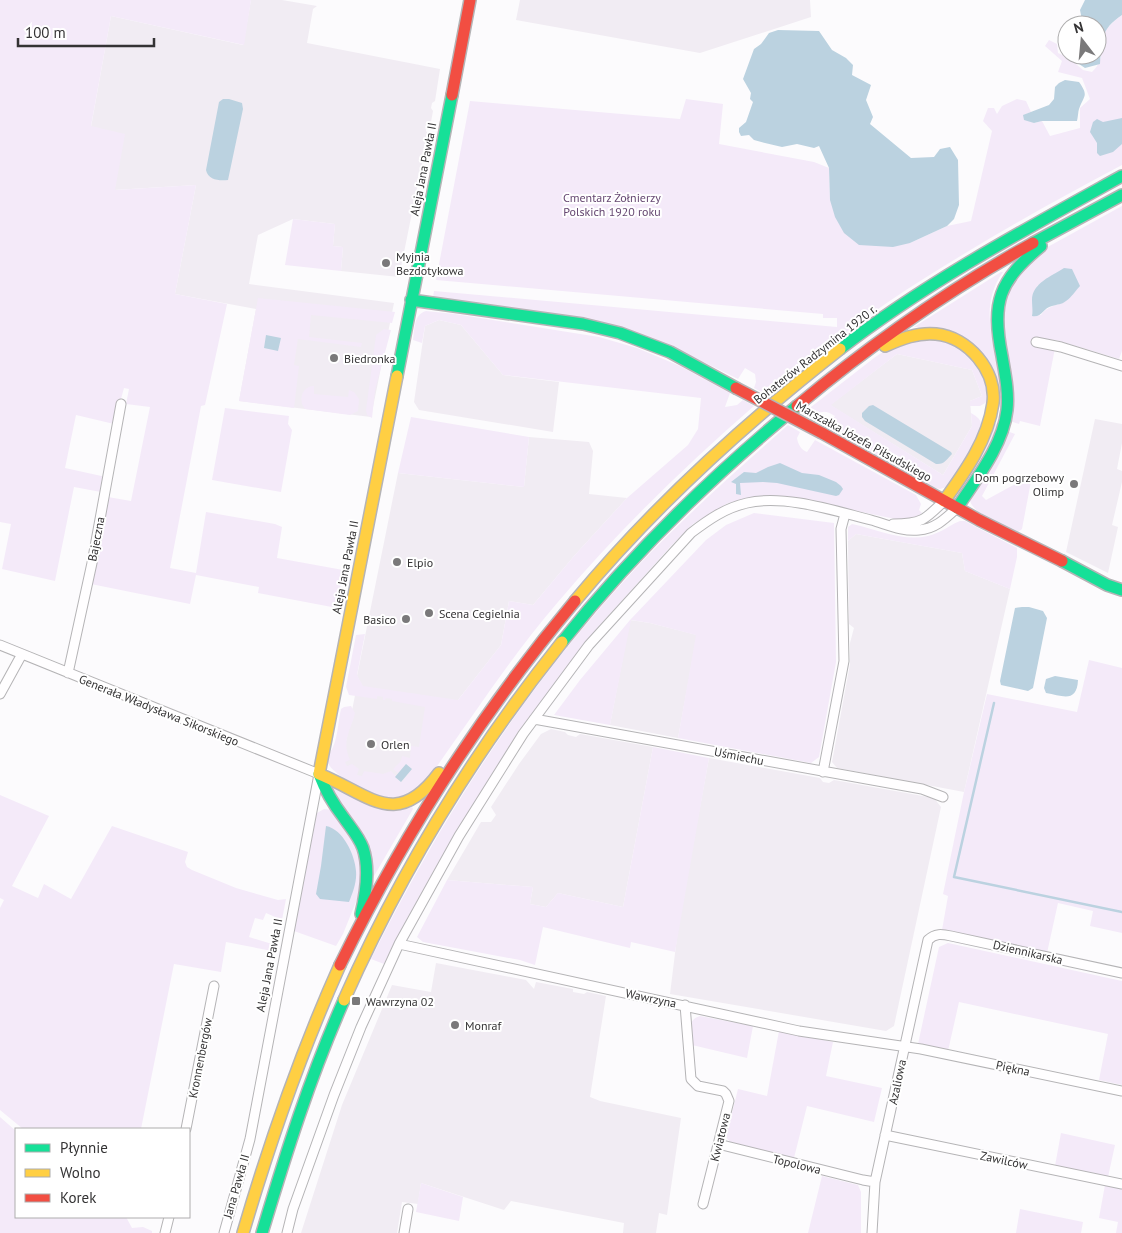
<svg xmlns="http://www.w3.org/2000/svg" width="1122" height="1233" font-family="'PT Sans',sans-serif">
	<rect width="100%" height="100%" fill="#fcfbfd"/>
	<path fill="#f1ecf3" d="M251 0H282L317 6 313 9 307 43 440 69 435 101 432 103 431 108 433 111 431 122 427 123 426 131 428 134 399 277 341 271 343 247 333 246 335 224 293 219 258 235 249 284 394 303 371 417 239 401 256 309 175 294 196 185 114 190 91 127 111 16 243 45Z
		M520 0H810L811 17 700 53 516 20Z
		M439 320 461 325 503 375 559 382 553 432 419 410 414 402 425 326Z
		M897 354 972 370 982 396 970 401 972 426 943 475 830 405Z
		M1095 419 1122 424V443L1117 469 1122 471V482L1112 525 1118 527 1108 573 1066 552Z
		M529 437 589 442 593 451 589 494 627 498 574 556 533 605 509 601 501 645 458 700 406 782 373 784 341 767 357 685H362L357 676 398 473 524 487Z
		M856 534 962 553 965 571 1010 589 964 792 837 768 832 762 850 664V643L854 628 849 624 848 541Z
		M630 620 650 623 697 635 678 738 610 725Z
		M551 729 565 732 568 735 576 737 580 734 653 747 623 907 558 893 546 907 530 904 533 887 447 880 481 822H491L496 815 491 807 519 764 541 734Z
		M709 758 820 778 823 782 829 783 834 780 934 798 941 807 894 1026 886 1031 670 994 679 921Z
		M436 963 526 980 534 989 536 982 573 989V992L584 994 587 992 606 996 590 1097 600 1101 681 1118 667 1215 659 1213 656 1233H623L624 1223 511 1201 504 1210 421 1183 418 1204 402 1202 397 1233H301L342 1105 392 985 431 992Z"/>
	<path fill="#f4eaf9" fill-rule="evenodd" d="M0 0H251L244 45 111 16 91 126 125 134 115 190 196 185 175 294 227 304 205 405 201 406 170 568 196 573 206 512 275 524 282 527 277 558 343 570 337 608 258 593 259 587 196 575 190 604 91 584 108 497 131 501 150 407 126 404 129 389 124 388 114 424 76 415 65 468 106 477 101 492 74 487 55 581 2 569 11 524 0 522Z
		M1122 15V165C1048 204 976 245 906 290 857 322 812 358 767 395L754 388 756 382 755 374 745 368 738 379 677 349 433 297 434 291 837 327V318H823V314L436 280 470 101 680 119 686 99 723 104 719 144 814 162 829 168 830 199 910 243 947 226 971 221 992 131 983 121 988 108H994L997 114 1002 106 1017 99 1026 101 1031 112 1024 115 1034 123 1042 121 1050 136 1080 128V108L1090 99 1082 78 1058 72 1062 61 1045 46 1049 40 1057 44 1058 53 1069 58 1083 70 1092 72C1108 56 1096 50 1103 35 1107 27 1115 20 1122 15Z
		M1122 206V351L1119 359 1056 340 1035 339 1055 348 1040 426 1020 421 1019 424 1010 421 999 339 1002 291 1044 249ZM1057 273 1073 292C1063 309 1051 301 1041 315L1032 316 1037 286Z
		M293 219 335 224 333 246 343 247 341 271 285 265Z
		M1001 272H1003C972 315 1005 361 1001 407L997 406 986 359 975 345 938 329 914 327Z
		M258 298 395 312 392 323 311 315 309 337 362 343 361 347 298 339 294 365 299 366 294 408 239 401Z
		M426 311 455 314 599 337 637 348 680 366 730 393 725 407 737 405 743 400 754 406C684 467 618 531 558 602 509 659 469 722 425 783 412 794 406 799 388 801 378 801 328 772 328 762 327 757 331 751 333 747 338 735 338 722 341 709L344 707 351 706 355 713C351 731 341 740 350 760L345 762 347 766 352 764 359 769 357 775 362 776 364 771 383 774 391 771 402 782 412 769 406 764 398 773 393 769 401 761 402 756 410 758 411 746 419 747 425 707 392 701V699L386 698 385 700H383V697L377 696V699L349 695 346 687 356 635 365 634 357 675 363 686 458 700 501 645 509 601 533 605 574 556 627 498 688 445 698 429 701 398 503 375 461 325 439 320 425 326 422 343 413 340C415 329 413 315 426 311Z
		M384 329 391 330 375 390 372 418 367 415 366 410 376 335Z
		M913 339H941L966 351 982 371 987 389V402L980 406H970V401L982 396 972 370 897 354 831 405 943 475 972 426 971 413C980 418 983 422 980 432L950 486 940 489 928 486 827 430 835 416C825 409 819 411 810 418L802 414 874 358 884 351Z
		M312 386H314V394L348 397 349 390 354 392 359 399 358 411 350 415 305 409 302 404C300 396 303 388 312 386Z
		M225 408 289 416 288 424 292 430 281 492 212 480Z
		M411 417 529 437 524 487 398 473Z
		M993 423 998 424C990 443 973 481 959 494L958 492Z
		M788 425 800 432 797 438C798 444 801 450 807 452L815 440 916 495 921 504 919 510 922 513 914 519 900 520 804 500 758 497 728 503 693 524 671 546 601 624 545 696 452 839 384 964 371 959C441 818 528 683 636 568 684 517 736 471 788 425Z
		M1007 431 1015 434 982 496 986 500 1028 477 1032 476 1022 529 1018 532C1002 525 973 516 969 498Z
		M754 513 834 523 836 662 819 757 811 763 678 738 696 635 650 623 631 620 610 725 554 715 580 680 630 620 706 540 726 525Z
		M960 521H965L976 527 1017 548V557L1010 589 965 571 962 553 856 534 848 541V527L852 524C881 530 911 546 939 532 946 529 952 524 960 521Z
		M1089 660 1122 668V933L1090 926 1093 911 1058 903 1047 953 942 930 948 896 943 894 964 792 987 694 1077 712Z
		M653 747 709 758 675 952 631 942 630 948 543 927 535 965 520 960 423 942 417 937 447 880 533 887 530 904 546 907 558 893 623 907Z
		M332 785 405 809 412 807 413 809 374 876H373L372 857 369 848 330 787Z
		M0 795 49 816 12 886 38 898 44 884 71 899 112 826 188 852 185 862 187 867 192 870 236 888 278 900 286 899 282 920 266 913 263 920 255 918 249 937 272 944V951L226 942 221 972 174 964 141 1129H23L0 1110V908L4 900 0 898Z
		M324 809 333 810 357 847 360 857V892L343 934 336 946 294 931 314 817 317 813Z
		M948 943 1122 981V1085L1099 1080 1108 1034 959 1002 948 1051 918 1044 939 947Z
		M700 1016 753 1026 747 1058 692 1045C690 1034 686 1020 700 1016Z
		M779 1031 833 1042 826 1076 882 1088 874 1122 807 1106 794 1158 730 1142 726 1137 738 1089 767 1096Z
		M0 1117 16 1131V1217H126L132 1228 143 1227 152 1231V1233H0Z
		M1061 1133 1115 1145 1108 1177 1055 1166Z
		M822 1176 858 1185 861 1192V1233H808Z
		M421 1183 463 1197 459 1221 416 1212Z
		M1105 1185 1122 1189V1233H1116L1118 1222 1099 1218Z
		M1020 1209 1083 1222 1081 1233H1016Z"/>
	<path fill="#bbd2e0" d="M1085 0H1122V15C1100 30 1102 40 1100 64L1085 68 1076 62 1073 55H1097V25H1083L1080 10Z
		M778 30 819 31 832 50 846 58 853 65 852 75 871 85 866 100 873 117 870 124 911 158 934 157 940 149 950 147 958 160 959 205 954 219 947 226 910 243 893 247 859 245 844 233 835 217 830 200 829 168 819 146 814 148 797 144 782 147 765 143 754 140 749 135 741 136 739 132V128L746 122 753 102 750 99 751 93 743 79 754 49 761 44 769 33Z
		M1065 80 1079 82C1089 96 1084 95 1079 109 1078 112 1078 117 1077 121H1042L1034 123 1024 120 1023 115 1049 105 1054 99 1055 87 1059 83Z
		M223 99H229L242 103 243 109 228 180C219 181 208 180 206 170L219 102Z
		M1122 118V144L1113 152 1100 156 1097 153V143L1090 132 1093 122 1097 119 1103 122Z
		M1064 268 1072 269 1080 286C1075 291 1072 297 1066 301 1061 305 1058 304 1052 306 1043 308 1042 318 1032 316 1033 310 1032 306 1032 300 1032 283 1052 276 1064 268Z
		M266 335 281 338 278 351 264 348Z
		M873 405 951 452 952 454C947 459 944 465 936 464L865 421 862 417V413L869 406Z
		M780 463 802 473 819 475 836 482 841 486 843 489 839 495 836 496 777 483 763 482 740 483 741 495 736 494V484L731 482 744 472 756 473 768 467Z
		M1022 607H1029L1043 611 1047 618 1033 688 1028 691 1001 685 1000 681 1015 608Z
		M1055 676 1078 680C1077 703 1063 696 1046 693L1044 688 1046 679Z
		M406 764 412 769 401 782 395 777Z
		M326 826C343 829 355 855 356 871 357 882 353 892 349 902L320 899 316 894 321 866Z"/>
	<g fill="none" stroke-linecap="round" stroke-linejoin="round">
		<path stroke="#bbd2e0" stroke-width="2.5" d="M994 703 954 877 1122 912"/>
		<g stroke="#b5b4b6" stroke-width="11">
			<path id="street" d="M1036 342 1061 347 1122 366
				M893 524C921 524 925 520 944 501
				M0 645 319 774 250 1139 224 1233
				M68 673 92 563 121 404
				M0 694 22 654
				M534 719 922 789 943 797
				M823 772 844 661 841 529 845 514
				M399 944 799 1031 921 1049 1122 1091
				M685 1005 691 1079 698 1086 723 1091 726 1094 729 1101 703 1204
				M186 1129 214 986
				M885 1135 1122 1184
				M718 1144 863 1180 875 1182
				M165 1233 169 1217
				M287 1233 293 1209 334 1095 361 1027 399 944 459 836 523 734 589 645 691 533C708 520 725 508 747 503 784 494 835 511 871 520 886 524 902 532 919 530 935 529 945 519 957 508
				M404 1233 408 1209
				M872 1233 875 1182 928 940C935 933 942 934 951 936L1122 973"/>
		</g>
		<g stroke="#b5b4b6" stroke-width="14">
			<path id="fast" d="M1033 243 1122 195
				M411 300 583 324 620 333 670 352 736 388
				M840 349C927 282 1026 229 1122 176
				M397 376 452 95
				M957 508C976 479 1003 446 1007 410 1009 392 1005 374 1002 356 991 302 999 281 1041 246
				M1062 561 1107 585 1122 590
				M562 642C631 555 711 477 797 406
				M319 774C325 790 334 805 344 818 351 828 359 837 363 848 370 869 366 893 361 914
				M262 1233C286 1153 310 1077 344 1000"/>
		</g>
		<g stroke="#b5b4b6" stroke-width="14">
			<path id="slow" d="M885 346C901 339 918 332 936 334 968 337 997 371 993 403 988 440 965 472 944 501
				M575 601C653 507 744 424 840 349
				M319 774 397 376
				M319 774C369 794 396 831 439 773
				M344 1000C401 871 474 752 562 642
				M243 1233C270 1141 301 1052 340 965"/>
		</g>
		<g stroke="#b5b4b6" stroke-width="14">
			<path id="jam" d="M452 95 470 0
				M797 406C870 345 950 289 1033 243
				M822 433 979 520 1062 561
				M340 965C404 834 482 712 575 601"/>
		</g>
		<use href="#street" stroke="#fffeff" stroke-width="9"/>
		<use href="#fast" stroke="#16e098" stroke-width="11"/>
		<use href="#slow" stroke="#ffcf43" stroke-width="11"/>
		<use href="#jam" stroke="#f24e42" stroke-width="11"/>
		<g stroke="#b5b4b6" stroke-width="14" stroke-linecap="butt">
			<path id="jam-bridge" d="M736 388 822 433"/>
		</g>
		<use href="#jam-bridge" stroke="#f24e42" stroke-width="11"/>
	</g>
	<g fill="#7a797a" stroke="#fff" stroke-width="2">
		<circle cx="386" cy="263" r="5"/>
		<circle cx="334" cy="358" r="5"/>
		<circle cx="1074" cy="484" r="5"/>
		<circle cx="397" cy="562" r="5"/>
		<circle cx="429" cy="613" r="5"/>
		<circle cx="406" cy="619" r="5"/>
		<circle cx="371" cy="744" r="5"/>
		<rect x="351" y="996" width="10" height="10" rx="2.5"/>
		<circle cx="455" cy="1025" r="5"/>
	</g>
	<g text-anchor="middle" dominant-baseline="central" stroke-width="4" stroke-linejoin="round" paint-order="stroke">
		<g font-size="12" fill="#343334" stroke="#fff">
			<text transform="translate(423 169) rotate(-79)">Aleja Jana Pawła II</text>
			<text transform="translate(815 354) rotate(-38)">Bohaterów Radzymina 1920 r.</text>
			<text transform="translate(864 441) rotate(29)">Marszałka Józefa Piłsudskiego</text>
			<text transform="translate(96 539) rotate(-79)">Bajeczna</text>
			<text transform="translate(345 567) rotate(-79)">Aleja Jana Pawła II</text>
			<text transform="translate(159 710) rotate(22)">Generała Władysława Sikorskiego</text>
			<text transform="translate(739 756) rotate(11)">Uśmiechu</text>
			<text transform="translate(1028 952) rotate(13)">Dziennikarska</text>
			<text transform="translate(269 965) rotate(-79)">Aleja Jana Pawła II</text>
			<text transform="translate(651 998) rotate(12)">Wawrzyna</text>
			<text transform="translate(200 1058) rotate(-79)">Kronnenbergów</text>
			<text transform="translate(1013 1068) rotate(12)">Piękna</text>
			<text transform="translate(897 1082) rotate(-78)">Azaliowa</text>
			<text transform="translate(720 1137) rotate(-76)">Kwiatowa</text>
			<text transform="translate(1004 1160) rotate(12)">Zawilców</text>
			<text transform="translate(797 1164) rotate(14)">Topolowa</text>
			<text transform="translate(236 1186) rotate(-74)">Jana Pawła II</text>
		</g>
		<g font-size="12" fill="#654771" stroke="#fff">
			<text x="612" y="197">Cmentarz Żołnierzy<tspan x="612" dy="14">Polskich 1920 roku</tspan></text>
		</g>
		<g font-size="12" fill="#343334" stroke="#fff" text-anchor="start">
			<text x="396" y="256">Myjnia<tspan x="396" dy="14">Bezdotykowa</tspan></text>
			<text x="344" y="358">Biedronka</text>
			<text x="1064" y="477" text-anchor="end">Dom pogrzebowy<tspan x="1064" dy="14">Olimp</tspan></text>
			<text x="407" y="562">Elpio</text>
			<text x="439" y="613">Scena Cegielnia</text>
			<text x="396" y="619" text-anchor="end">Basico</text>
			<text x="381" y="744">Orlen</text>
			<text x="366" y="1001">Wawrzyna 02</text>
			<text x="465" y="1025">Monraf</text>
		</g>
	</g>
	<rect x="15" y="1128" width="175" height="90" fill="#ffffff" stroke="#aeadae"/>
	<rect x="25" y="1144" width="25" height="8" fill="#16e098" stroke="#aeadae"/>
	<text x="60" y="1153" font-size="15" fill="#343334">Płynnie</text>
	<rect x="25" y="1169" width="25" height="8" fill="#ffcf43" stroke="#aeadae"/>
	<text x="60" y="1178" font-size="15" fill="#343334">Wolno</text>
	<rect x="25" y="1194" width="25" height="8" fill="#f24e42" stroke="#aeadae"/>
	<text x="60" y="1203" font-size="15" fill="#343334">Korek</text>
	<g transform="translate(1082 40) rotate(344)"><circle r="24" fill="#ffffff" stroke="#aeadae"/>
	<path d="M0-4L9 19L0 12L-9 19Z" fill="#7a797a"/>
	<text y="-8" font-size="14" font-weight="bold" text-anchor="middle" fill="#343334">N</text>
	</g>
	<path d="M18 38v8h136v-8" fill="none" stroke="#343334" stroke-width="2.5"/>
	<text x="25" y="38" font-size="15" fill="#343334" stroke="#ffffff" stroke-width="4" paint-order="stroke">100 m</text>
</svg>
